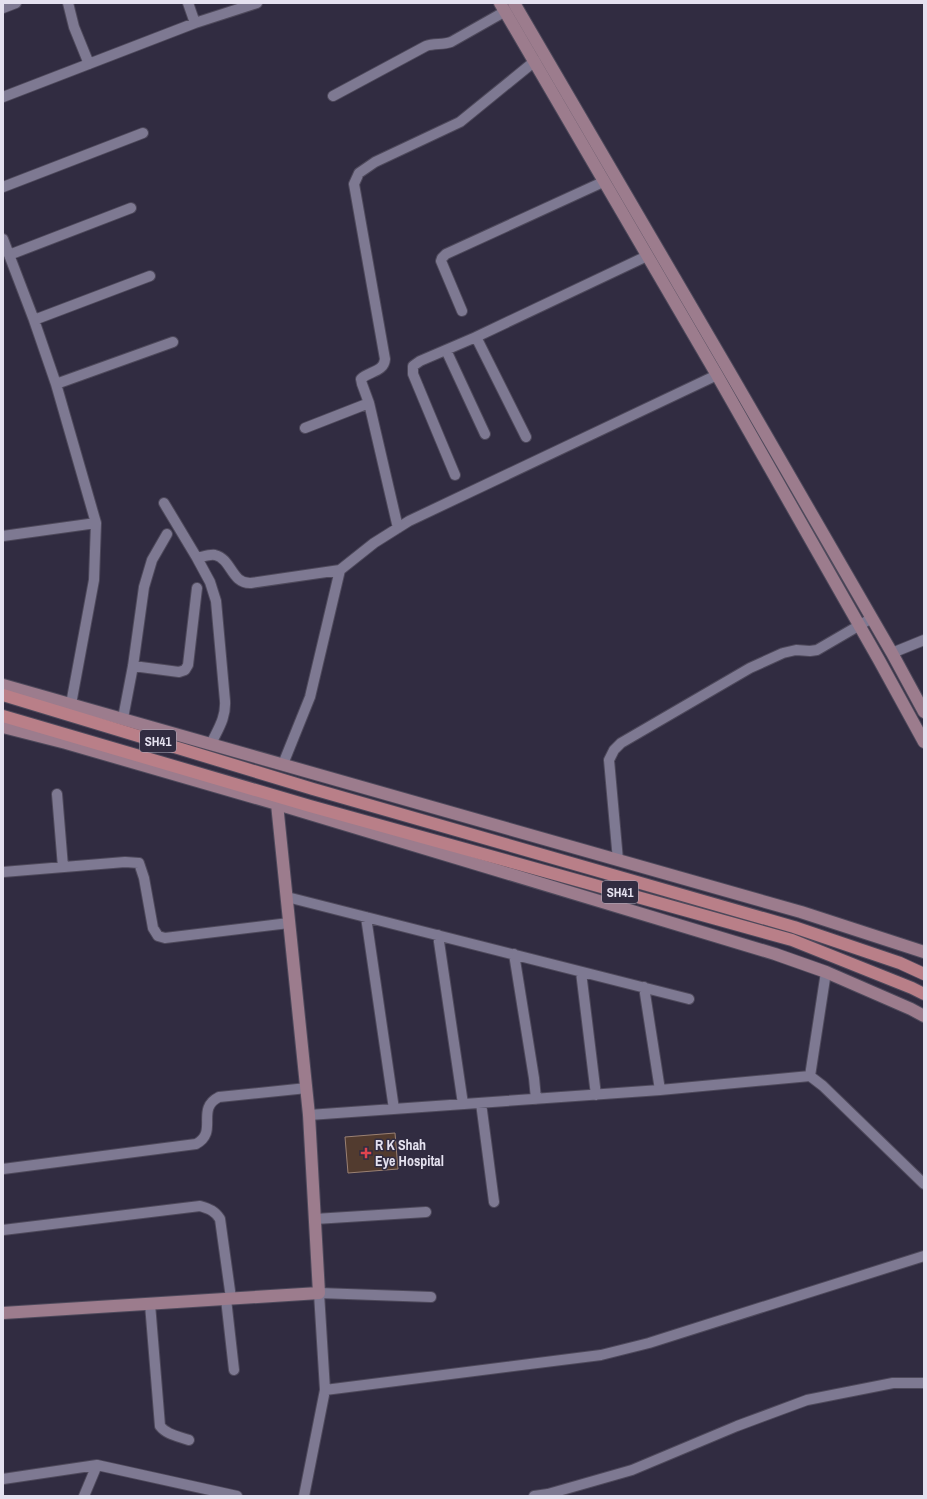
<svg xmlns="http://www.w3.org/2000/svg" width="927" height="1499" font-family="'Archivo Narrow',sans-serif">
	<rect width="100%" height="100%" fill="#312c41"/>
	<path fill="#523b2f" stroke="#9b8173" d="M395 1133 398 1169 348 1173 345 1137Z"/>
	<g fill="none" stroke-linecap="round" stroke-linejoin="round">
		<g stroke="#4e495b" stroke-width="12">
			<path id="street" d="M68 3 74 27 89 64
				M188 3 195 23
				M3 8 16 3
				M333 96 426 46C434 43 443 45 451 42L504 12
				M3 97 195 23 257 3
				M3 187 143 133
				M3 239 34 320 56 384 96 523 94 580 71 704
				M9 255 131 208
				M462 311 441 261 442 258 446 254 603 182
				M34 320 150 276
				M476 337 526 437
				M446 350 485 434
				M56 384 173 342
				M369 403 398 528
				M305 428 369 403 362 384 361 379C369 371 384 372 385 359L354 184 359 173 375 162 460 122 535 61
				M455 475 413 374V366L420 361 476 337 647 256
				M164 503 197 558C202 557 210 554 215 555 232 559 231 584 251 583L340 570
				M3 536 96 523
				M197 558 210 582 216 601 225 701C226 718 218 729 211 744
				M892 653 924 640
				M133 666 179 672 185 670 188 665 197 588
				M123 718 133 666 144 587 152 560 167 534
				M283 764 310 697 340 570 374 543 409 521 717 375
				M57 794 63 867
				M618 860 609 760 614 750 621 743 750 668 783 653 796 650 810 651 817 650 872 618
				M3 872 125 862 139 863 144 878 153 928 158 936 165 938 289 923
				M287 897 689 999
				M366 917 394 1109
				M438 935 463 1104
				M514 954 534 1078 536 1099
				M581 972 596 1095
				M644 987 660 1090
				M810 1076 826 972
				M481 1103 494 1202
				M309 1115 660 1090 810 1076 823 1086 924 1184
				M3 1169 196 1144C219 1132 195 1109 219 1097L307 1088
				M315 1219 426 1212
				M3 1230 200 1206C210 1209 215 1211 220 1219L231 1298
				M226 1299 234 1370
				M150 1304 160 1426C167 1435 178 1436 189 1440
				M325 1390 601 1355 649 1343 924 1256
				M3 1479 97 1465
				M84 1496 97 1465 237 1496
				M304 1496 325 1390 319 1293 431 1297
				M534 1496 548 1494 632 1470 737 1426 807 1400 893 1383H924"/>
		</g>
		<g stroke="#4e495b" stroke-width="14">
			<path id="secondary" d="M500 3 717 375 879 660 924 742
				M514 3 729 371 892 653 924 712
				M3 685 801 912 924 952
				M3 727 66 743 277 804 775 954 826 972 911 1009 924 1016
				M3 1313 319 1293 309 1115 277 804"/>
		</g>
		<g stroke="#4e495b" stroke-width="14">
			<path id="primary" d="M3 695 313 789 794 927 900 963 924 974
				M3 716 310 806 792 940 912 988 924 994"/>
		</g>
		<use href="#street" stroke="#7e7992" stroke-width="10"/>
		<use href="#secondary" stroke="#9c7c8d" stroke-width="12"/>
		<use href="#primary" stroke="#b97f88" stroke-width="12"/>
	</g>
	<path fill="#e0444e" stroke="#312c41" stroke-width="1.5" d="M364 1147h4v4h4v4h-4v4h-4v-4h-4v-4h4z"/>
	<g text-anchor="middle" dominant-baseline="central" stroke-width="3" stroke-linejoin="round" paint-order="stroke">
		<g fill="#312c41" stroke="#aeabbb" stroke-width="1">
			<rect x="140" y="730" width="36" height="22" rx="3"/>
			<rect x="602" y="881" width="36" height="22" rx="3"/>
		</g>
		<g font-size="13" font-weight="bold" fill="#e4e1ef">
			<text x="158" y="741">SH41</text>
			<text x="620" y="892">SH41</text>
		</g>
		<g font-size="14" font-weight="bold" fill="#e4e1ef" stroke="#312c41" text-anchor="start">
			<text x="375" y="1145">R K Shah<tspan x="375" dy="16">Eye Hospital</tspan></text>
		</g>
	</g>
	<rect width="927" height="1499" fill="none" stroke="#e4e1ef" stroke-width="8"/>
</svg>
